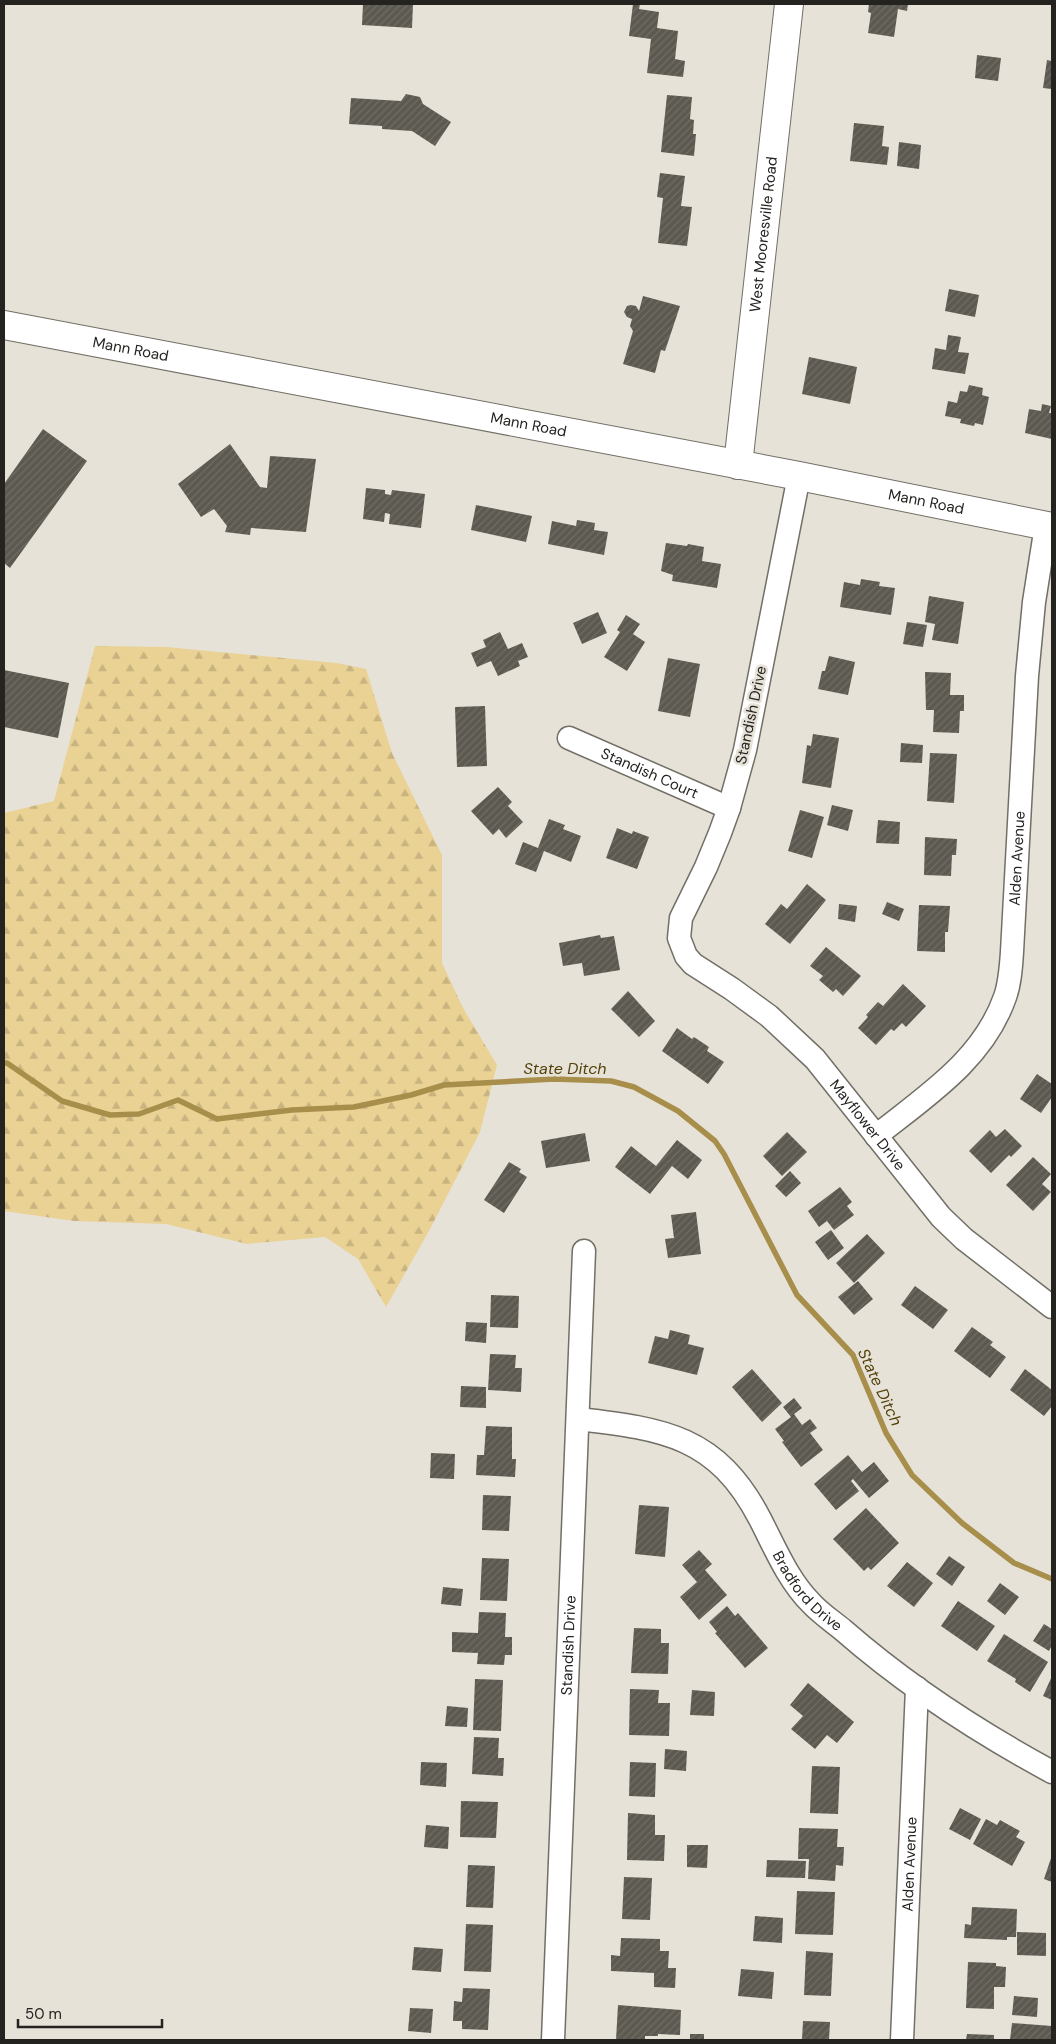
<svg xmlns="http://www.w3.org/2000/svg" width="1056" height="2044" font-family="'DM Sans',sans-serif">
	<defs>
		<pattern id="forest-firs" width="22" height="20" patternUnits="userSpaceOnUse" patternTransform="scale(1.25)"><rect width="22" height="20" fill="#ead295"/><path d="M5 1l3.5 6h-7zM16 11l3.5 6h-7z" fill="#c9b480"/></pattern>
		<pattern id="building-hatch" width="6" height="6" patternUnits="userSpaceOnUse" patternTransform="scale(1.25)"><rect width="6" height="6" fill="#5c5950"/><path d="M-1 1l2-2M0 6l6-6M5 7l2-2" fill="none" stroke="#706d66"/></pattern>
	</defs>
	<rect width="100%" height="100%" fill="#e6e2d8"/>
	<path fill="url(#forest-firs)" d="M95 646 166 647 337 663 366 669 392 753 442 855V963L463 1008 497 1065 480 1132 430 1229 386 1307 358 1259 325 1237 247 1244 166 1224 74 1221 4 1211V813L54 801Z"/>
	<g fill="none" stroke-linecap="round" stroke-linejoin="round">
		<path stroke="#a88e4b" stroke-width="5.5" d="M4 1063H7L62 1101 110 1115 139 1114 178 1100 217 1119 292 1110 354 1107 411 1095 444 1085 554 1079 611 1081 634 1087 678 1111 715 1141 724 1154 797 1295 853 1355 886 1433 912 1475 962 1523 1014 1563 1052 1579"/>
	</g>
	<path fill="url(#building-hatch)" d="M363 4H413L412 28 362 25Z
		M633 4H640L639 9 659 12 657 28 678 31 675 59 685 61 683 77 647 73 651 39 629 36Z
		M869 4H908L907 11 898 9 894 37 868 33 871 13 868 12Z
		M977 55 1001 58 998 81 975 78Z
		M1047 60 1052 61V89L1043 88Z
		M406 94 420 97 423 104 451 122 435 146 412 131 382 129V126L349 124 351 98 401 101Z
		M667 95 692 97 690 119 694 120 693 134H696L694 156 661 152Z
		M854 123 884 126 882 146 889 147 887 165 850 161Z
		M899 142 921 145 919 169 897 166Z
		M660 173 685 176 681 206 692 207 687 246 658 243 663 198 657 197Z
		M949 289 979 295 975 317 945 311Z
		M643 296 680 306 665 351 661 350 655 373 623 364 633 331 630 326 632 319 627 317 624 312 627 306 631 305 636 306 639 311Z
		M948 335 961 337 958 352 969 353 965 374 932 369 935 348 946 350Z
		M809 357 857 367 850 404 802 394Z
		M969 385 983 388 982 395 989 397 983 425 975 423 974 426 960 423 961 419 945 416 948 401 957 403 960 391 967 392Z
		M1042 404 1051 406 1049 413H1052V439L1025 433 1029 409 1041 411Z
		M43 429 87 461 10 568 4 563V484Z
		M230 444 260 487 267 488 270 456 316 459 306 532 251 528 250 535 225 532 227 526 214 509 201 517 178 484Z
		M366 488 385 490V494L391 495 392 490 425 494 421 528 389 524 390 514 385 513 384 522 363 519Z
		M476 505 532 516 526 542 471 530Z
		M577 520 595 523 594 530 608 532 604 555 548 544 552 521 576 526Z
		M666 543 687 546 688 544 704 547 702 561 721 564 717 588 672 581 673 575 661 571Z
		M861 579 880 582 879 586 895 588 891 615 840 607 844 582 860 585Z
		M929 596 964 602 958 644 932 640 935 624 925 622Z
		M598 612 607 633 582 644 573 623Z
		M626 615 640 624 633 634 645 642 627 671 604 657 620 632 617 630Z
		M907 622 927 625 923 647 903 644Z
		M500 632 508 649 522 643 528 657 518 661 520 666 498 676 491 661 477 667 471 653 486 647 483 640Z
		M829 656 855 662 848 695 818 689 822 671H825Z
		M668 658 700 664 690 717 658 711Z
		M4 670 69 683 58 738 4 727Z
		M925 672 951 673 950 695H964V711H960L959 733 933 732 934 710H926Z
		M485 706 487 766 457 767 455 707Z
		M813 734 839 738 831 788 802 783 807 745 811 746Z
		M901 743 923 745 922 763 900 762Z
		M930 753 957 754 954 803 927 801Z
		M498 787 512 802 508 806 523 822 506 838 499 829 493 835 471 811Z
		M832 805 853 810 848 831 827 825Z
		M800 810 824 817 812 858 788 851Z
		M549 819 565 825 563 829 581 836 571 862 544 851 536 872 515 864 523 842 538 848Z
		M878 820 900 822 899 844 876 843Z
		M617 828 632 834 633 831 649 837 637 869 606 858Z
		M925 837 957 839 956 855H952L951 876 924 875Z
		M807 884 826 900 790 944 765 924 781 904 787 909Z
		M887 902 904 909 899 921 882 914Z
		M839 904 857 906 855 922 838 919Z
		M919 905 950 906 948 932H945V952L917 951Z
		M600 935 601 938 614 936 620 970 584 976 582 963 563 966 559 943Z
		M826 947 861 976 843 996 836 989 833 992 819 980 823 976 810 966Z
		M903 984 926 1006 906 1027 902 1023 894 1031 891 1029 876 1045 858 1028 868 1017 866 1015 878 1002 883 1006Z
		M628 991 655 1021 639 1037 611 1009Z
		M677 1028 692 1039 694 1037 709 1047 707 1051 724 1062 708 1084 662 1051Z
		M1037 1074 1052 1084V1097L1041 1113 1020 1099Z
		M1005 1129 1022 1146 1011 1157 1009 1155 991 1173 969 1151 990 1130 996 1137Z
		M787 1132 807 1152 782 1176 763 1156Z
		M585 1133 590 1161 546 1168 541 1141Z
		M677 1140 702 1160 688 1179 672 1166 650 1194 615 1167 631 1146 656 1166Z
		M1033 1157 1051 1174 1042 1184 1051 1192 1033 1211 1006 1185Z
		M509 1162 521 1169 519 1172 527 1177 504 1213 484 1200Z
		M790 1171 801 1183 786 1197 775 1186Z
		M840 1187 852 1202 847 1206 854 1215 834 1230 827 1221 819 1227 808 1211Z
		M696 1212 701 1254 668 1258 665 1239 674 1238 671 1215Z
		M831 1230 844 1248 828 1260 815 1242Z
		M867 1234 885 1253 854 1283 836 1263Z
		M858 1281 873 1299 854 1315 838 1297Z
		M915 1286 948 1310 933 1329 901 1305Z
		M491 1295 519 1296 518 1328 490 1327Z
		M466 1322 487 1323 486 1343 465 1341Z
		M972 1327 993 1342 990 1345 1006 1357 990 1378 954 1351Z
		M670 1330 690 1335 688 1344 704 1348 697 1375 648 1363 655 1336 668 1339Z
		M490 1354 516 1355 515 1368H522L521 1392 488 1390Z
		M752 1369 782 1403 762 1422 732 1387Z
		M1025 1369 1052 1390V1406L1044 1416 1010 1390Z
		M461 1386 486 1387V1408L460 1407Z
		M794 1398 802 1408 794 1414 802 1425 810 1419 817 1428 810 1433 823 1450 801 1467 782 1442 784 1441 775 1429 791 1417 783 1407Z
		M486 1426 512 1427V1459H516L515 1477 476 1475 477 1455H484Z
		M431 1453 455 1454 454 1479 430 1478Z
		M848 1455 862 1472 874 1462 889 1481 869 1498 853 1479 851 1481 859 1491 836 1510 814 1484Z
		M483 1495 511 1496 509 1531 482 1530Z
		M639 1505 669 1507 665 1557 635 1554Z
		M866 1508 899 1543 871 1570 868 1567 864 1571 833 1539Z
		M699 1550 712 1564 705 1570 727 1595 699 1620 680 1597 697 1582 682 1565Z
		M949 1556 965 1567 952 1586 936 1574Z
		M482 1558 509 1559 507 1601 480 1600Z
		M907 1562 933 1583 914 1607 887 1586Z
		M1000 1583 1019 1597 1005 1615 987 1601Z
		M443 1587 463 1589 461 1606 441 1604Z
		M958 1601 995 1626 977 1651 941 1626Z
		M727 1606 735 1616 738 1613 768 1648 745 1668 715 1633 717 1632 709 1622Z
		M479 1612 506 1613 505 1637H512V1655H505L504 1665 477 1664 478 1653 452 1652V1632L478 1633Z
		M1044 1624 1052 1629V1645L1049 1651 1033 1641Z
		M634 1628 661 1629V1643H669L668 1674 631 1673Z
		M1004 1634 1048 1662 1030 1692 1015 1682 1016 1679 987 1661Z
		M1052 1676V1700L1043 1696Z
		M475 1679 503 1680 501 1731 473 1730Z
		M808 1683 854 1722 837 1743 827 1735 815 1749 791 1729 803 1716 790 1705Z
		M630 1689 659 1690 658 1703H670L669 1736 629 1735Z
		M692 1690 715 1692 714 1716 690 1715Z
		M447 1706 468 1708 467 1727 445 1726Z
		M474 1737 499 1738 498 1758H504L503 1776 472 1774Z
		M665 1749 687 1751 686 1771 664 1769Z
		M421 1762 447 1763 446 1787 420 1785Z
		M630 1762 656 1763 655 1797 629 1796Z
		M812 1766 840 1767 838 1814 810 1813Z
		M461 1801 498 1802 496 1838 460 1837Z
		M960 1808 981 1819 970 1840 949 1829Z
		M628 1813 655 1815V1835H665L664 1861 627 1860Z
		M986 1819 997 1825 1000 1820 1020 1831 1016 1837 1025 1842 1012 1866 973 1844Z
		M426 1825 449 1827 448 1849 424 1847Z
		M799 1828 838 1829 837 1847H844L843 1866 836 1865 835 1881 808 1879 809 1859H798Z
		M687 1845H708L707 1868 687 1867Z
		M1052 1855V1882L1044 1879Z
		M767 1860 806 1861 805 1878 766 1877Z
		M468 1865 495 1866 493 1908 466 1907Z
		M624 1877 652 1878 650 1920 622 1919Z
		M797 1891 835 1892 833 1935 795 1934Z
		M972 1907 1017 1909 1016 1937H1007V1940L964 1938 965 1924 971 1925Z
		M755 1916 783 1918 782 1943 753 1941Z
		M466 1924 493 1925 491 1972 464 1971Z
		M1017 1932 1046 1933V1956L1017 1955Z
		M621 1938 660 1939V1951H669L668 1968H676L675 1988 654 1987V1973L611 1971V1955L620 1956Z
		M414 1947 443 1949 441 1972 412 1970Z
		M806 1951 833 1953 831 1996 804 1995Z
		M968 1962 996 1963V1966L1006 1967 1005 1987H994V2009L966 2008Z
		M741 1969 774 1972 772 1999 738 1996Z
		M463 1988 490 1989 488 2030 462 2029V2021H453L454 2001 462 2002Z
		M1014 1996 1038 1998 1037 2017 1012 2015Z
		M618 2005 681 2010 680 2035 658 2034V2036H645V2040H616Z
		M410 2008 433 2009 431 2033 408 2031Z
		M803 2021 830 2022 829 2040H802Z
		M1012 2023 1052 2026V2040H1010Z
		M690 2034H704V2040H690Z
		M967 2034 994 2035V2040H966Z"/>
	<g fill="none" stroke-linecap="round" stroke-linejoin="round">
		<g stroke="#726f66" stroke-width="25">
			<g id="minor">
				<path id="s1" d="M799 476 745 750 729 808 720 833 706 867 681 918 679 938 686 956 693 964 732 989 769 1016 815 1059 941 1217 964 1239 1052 1307"/>
				<path id="s2" d="M569 738 729 808"/>
				<path id="s3" d="M876 1136C926 1096 983 1060 1005 997 1010 983 1011 967 1012 952L1027 676 1034 602 1046 526"/>
				<path id="s4" d="M579 1419C664 1429 717 1436 760 1519 775 1548 788 1580 811 1603 820 1613 832 1621 843 1630 906 1685 978 1732 1052 1772"/>
				<path id="s5" d="M553 2040 584 1251"/>
				<path id="s6" d="M902 2040 917 1688"/>
			</g>
		</g>
		<g stroke="#726f66" stroke-width="30">
			<g id="tertiary">
				<path id="s7" d="M738 465 789 4"/>
			</g>
		</g>
		<g stroke="#726f66" stroke-width="30">
			<g id="secondary">
				<path id="s8" d="M4 325 799 476 1052 527"/>
			</g>
		</g>
		<use href="#minor" stroke="#fff" stroke-width="22"/>
		<use href="#tertiary" stroke="#fff" stroke-width="28"/>
		<use href="#secondary" stroke="#fff" stroke-width="28"/>
	</g>
	<g text-anchor="middle" dominant-baseline="central" stroke-width="5" stroke-linejoin="round" paint-order="stroke">
		<g font-size="15" fill="#252320" stroke="#e6e2d8">
			<text stroke="none"><textPath href="#s7" startOffset="232">West Mooresville Road</textPath></text>
			<text stroke="none"><textPath href="#s8" startOffset="129">Mann Road</textPath></text>
			<text stroke="none"><textPath href="#s8" startOffset="534">Mann Road</textPath></text>
			<text stroke="none"><textPath href="#s8" startOffset="939">Mann Road</textPath></text>
			<text transform="translate(751 715) rotate(-78)">Standish Drive</text>
			<text stroke="none"><textPath href="#s2" startOffset="88">Standish Court</textPath></text>
			<text stroke="none"><textPath href="#s3" startOffset="332">Alden Avenue</textPath></text>
			<text stroke="none"><textPath href="#s1" startOffset="749">Mayflower Drive</textPath></text>
			<text stroke="none"><textPath href="#s4" startOffset="306">Bradford Drive</textPath></text>
			<text stroke="none"><textPath href="#s5" startOffset="395">Standish Drive</textPath></text>
			<text stroke="none"><textPath href="#s6" startOffset="176">Alden Avenue</textPath></text>
		</g>
		<g font-size="16" font-style="italic" fill="#53410a" stroke="#e6e2d8">
			<text x="565" y="1068">State Ditch</text>
			<text transform="translate(880 1387) rotate(65)">State Ditch</text>
		</g>
	</g>
	<rect width="1056" height="2044" fill="none" stroke="#252320" stroke-width="10"/>
	<path d="M18 2019v8h144v-8" fill="none" stroke="#252320" stroke-width="2.5"/>
	<text x="25" y="2019" font-size="15" fill="#252320" stroke="#e6e2d8" stroke-width="4" paint-order="stroke">50 m</text>
</svg>
